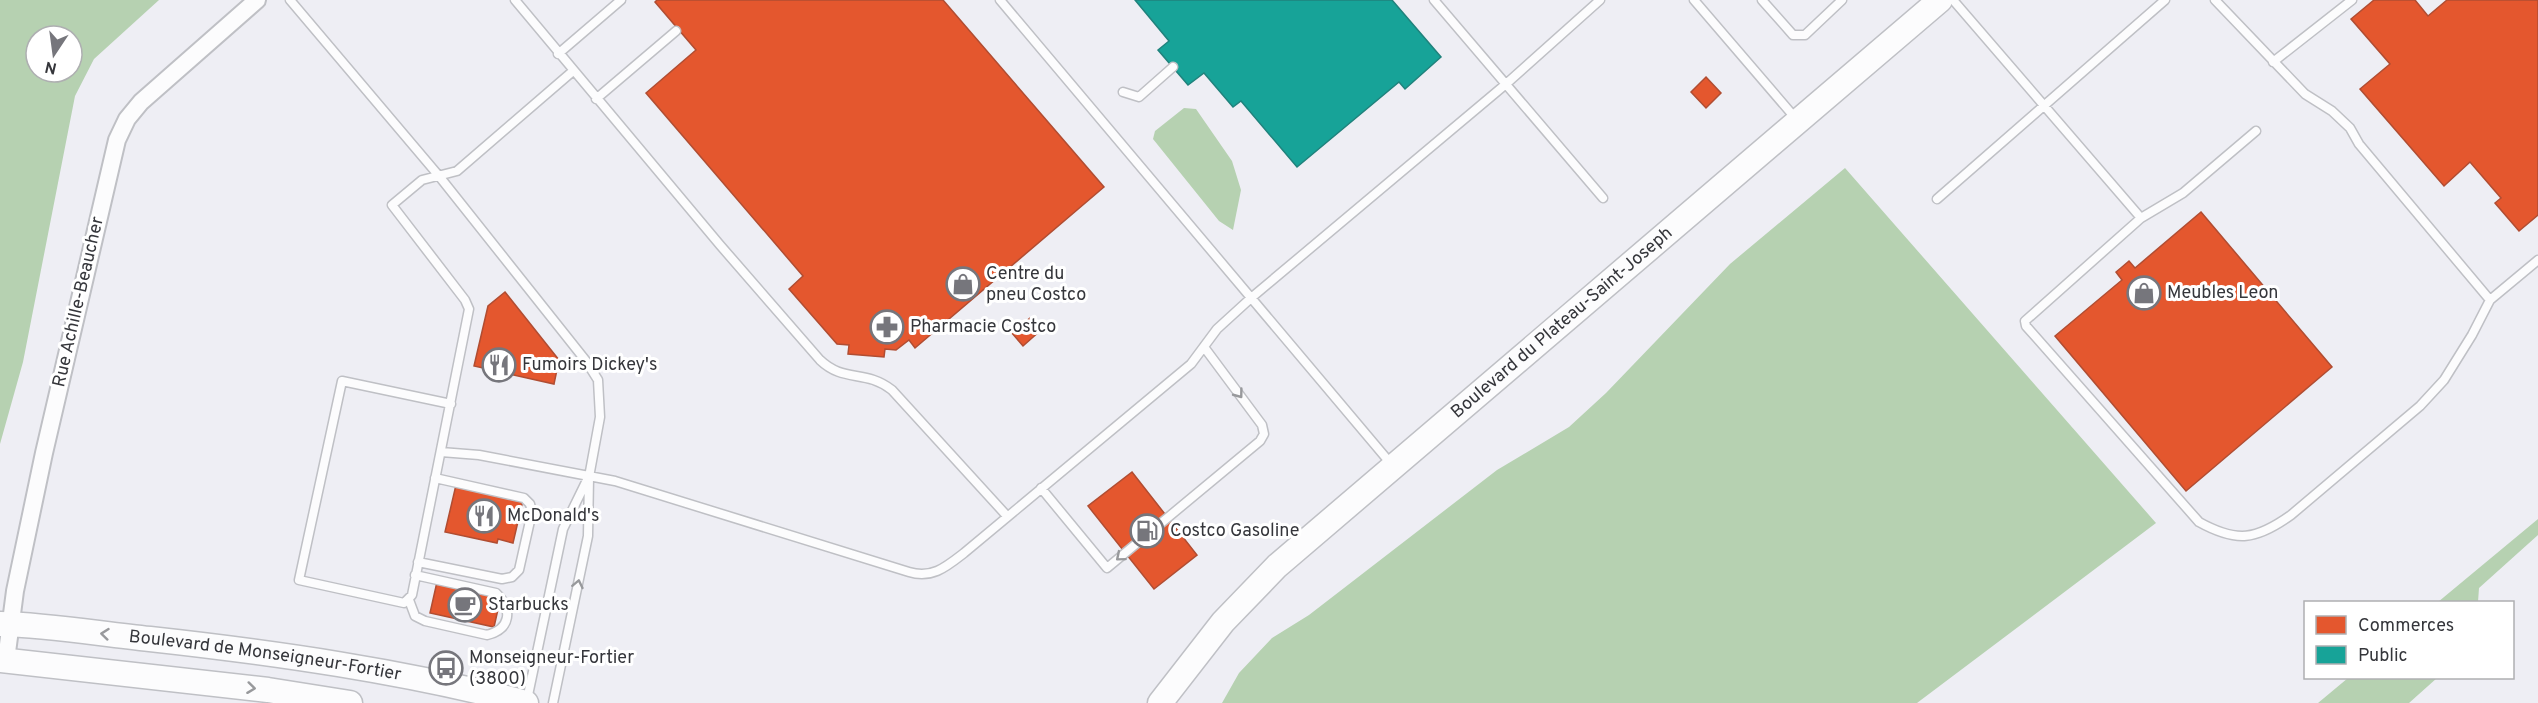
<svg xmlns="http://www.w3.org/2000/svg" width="2538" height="703" font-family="Overpass,sans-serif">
	<rect width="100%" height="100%" fill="#eeeef4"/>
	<path fill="#b6d1b1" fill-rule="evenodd" d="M0 0H159L94 59 75 96 23 362 0 444ZM36 36H72V72H36Z
		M1184 108 1196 109 1232 161 1241 190 1233 230 1219 221 1153 139 1155 131Z
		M1845 168 2156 523 1917 703H1222L1239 673 1272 638 1309 615 1497 470 1569 427 1606 393 1730 264Z
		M2538 519V535L2479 588 2478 602H2438Z
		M2348 678H2437L2409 703H2318Z"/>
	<path fill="#e4572e" stroke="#b04d32" stroke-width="1.5" d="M657 0H943L1104 187 915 348 909 340 896 350 885 349 884 357 848 354 849 345 837 344 789 289 803 276 646 93 696 50 655 2Z
		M2374 0H2415L2428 16 2447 0H2538V215L2519 231 2495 203 2501 198 2470 162 2444 186 2360 89 2390 64 2351 19Z
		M1706 77 1721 93 1706 108 1691 92Z
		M2201 212 2332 367 2186 491 2055 336 2122 280 2116 272 2122 267 2129 261 2135 268Z
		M505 292 559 360 554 384 474 366 488 306Z
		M1030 318 1040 331 1023 346 1012 333Z
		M1132 472 1197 555 1154 589 1088 506Z
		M456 485 523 500 513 543 498 539 497 543 445 532Z
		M437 582 501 596 494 627 430 613Z"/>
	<path fill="#17a398" stroke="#20827c" stroke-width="1.5" d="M1135 0H1392L1441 57 1405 89 1399 82 1297 167 1241 101 1233 107 1204 73 1188 85 1158 50 1169 41Z"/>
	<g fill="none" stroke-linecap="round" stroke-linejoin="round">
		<g stroke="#bfc0c5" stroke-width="11">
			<path id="lane" d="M290 0 439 176 586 361 598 380 600 417 589 477 588 536 553 703
				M515 0 720 245 820 360C844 383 865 369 892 390L1007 516
				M1000 0 1392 465
				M1434 0 1603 198
				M1694 0 1797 120
				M1762 0 1793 35H1805L1842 0
				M1953 0 2141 218
				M2215 0 2305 94 2332 111 2350 128 2359 144 2490 300 2538 260
				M558 54 621 0
				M2273 62 2352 0
				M1123 92 1139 97 1173 67
				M596 99 676 31
				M2256 131 2183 193 2141 218 2025 321 2026 326 2199 522C2237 543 2256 540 2291 515L2420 406 2444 380 2472 335 2490 300
				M1937 199 2165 0
				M451 404 342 381 299 580 404 603 412 595 469 309 465 300 392 205 422 180 457 171 573 71
				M441 452 479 455 615 481 909 572C932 579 946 567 964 553L1191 364 1217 329 1251 298 1506 84 1600 0
				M1041 488 1107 568 1260 441 1264 434 1262 425 1204 347
				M418 562 502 579 512 577 519 570 532 512 530 504 524 498 435 478
				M409 600 415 616 425 621 487 635C511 629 513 609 496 593L415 575
				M527 700 563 529 587 480"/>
		</g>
		<g stroke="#bfc0c5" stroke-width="20">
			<path id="street" d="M6 660 15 591 44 453 117 140 127 119 141 102 257 0"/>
		</g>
		<g stroke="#bfc0c5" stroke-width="27">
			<g id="secondary">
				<path id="s1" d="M0 624C50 625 100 634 150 639 277 653 402 671 526 703"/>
				<path d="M0 660 268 690 350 703"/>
				<path id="s2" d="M1160 703 1223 622 1277 566 1940 0"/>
			</g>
		</g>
		<use href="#lane" stroke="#fcfcfd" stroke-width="8"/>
		<use href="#street" stroke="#fcfcfd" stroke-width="16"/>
		<use href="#secondary" stroke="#fcfcfd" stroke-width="24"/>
	</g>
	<defs><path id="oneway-chevron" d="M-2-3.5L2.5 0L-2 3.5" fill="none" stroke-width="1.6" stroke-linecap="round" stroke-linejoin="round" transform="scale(1.5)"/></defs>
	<g stroke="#98999c">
		<use href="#oneway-chevron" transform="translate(1239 394) rotate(53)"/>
		<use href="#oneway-chevron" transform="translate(1120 557) rotate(140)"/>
		<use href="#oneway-chevron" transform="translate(578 584) rotate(-78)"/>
		<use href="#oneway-chevron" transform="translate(105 634) rotate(-174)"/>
		<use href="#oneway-chevron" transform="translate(251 688) rotate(7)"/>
	</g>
	<defs>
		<g id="shop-ring" transform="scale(1.725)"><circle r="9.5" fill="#fff" stroke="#76767c" stroke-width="1.5"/><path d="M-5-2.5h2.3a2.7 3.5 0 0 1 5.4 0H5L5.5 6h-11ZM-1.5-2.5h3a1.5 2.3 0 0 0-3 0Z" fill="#76767c"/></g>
		<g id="pharmacy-ring" transform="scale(1.725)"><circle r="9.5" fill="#fff" stroke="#76767c" stroke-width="1.5"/><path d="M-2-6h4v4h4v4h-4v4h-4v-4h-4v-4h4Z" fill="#76767c"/></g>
		<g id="restaurant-ring" transform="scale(1.725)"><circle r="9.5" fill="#fff" stroke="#76767c" stroke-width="1.5"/><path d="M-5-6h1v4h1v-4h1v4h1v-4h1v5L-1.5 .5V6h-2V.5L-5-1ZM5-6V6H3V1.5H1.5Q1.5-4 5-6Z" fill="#76767c"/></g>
		<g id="fuel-ring" transform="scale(1.725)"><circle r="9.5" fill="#fff" stroke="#76767c" stroke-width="1.5"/><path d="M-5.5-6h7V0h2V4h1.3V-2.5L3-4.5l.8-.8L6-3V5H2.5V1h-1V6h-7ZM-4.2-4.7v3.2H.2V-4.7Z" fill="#76767c"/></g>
		<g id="cafe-ring" transform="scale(1.725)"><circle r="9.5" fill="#fff" stroke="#76767c" stroke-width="1.5"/><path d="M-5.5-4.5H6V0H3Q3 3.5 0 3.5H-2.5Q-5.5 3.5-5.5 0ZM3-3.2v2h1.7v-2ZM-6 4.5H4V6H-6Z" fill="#76767c"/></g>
		<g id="bus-ring" transform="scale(1.725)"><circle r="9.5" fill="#fff" stroke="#76767c" stroke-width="1.5"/><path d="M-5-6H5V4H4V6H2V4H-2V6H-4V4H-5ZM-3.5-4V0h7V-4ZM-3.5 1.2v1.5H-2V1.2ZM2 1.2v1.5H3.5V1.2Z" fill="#76767c"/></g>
	</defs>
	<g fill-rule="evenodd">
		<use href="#shop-ring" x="963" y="284"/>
		<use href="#shop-ring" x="2144" y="293"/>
		<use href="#pharmacy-ring" x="887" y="327"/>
		<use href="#restaurant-ring" x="499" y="365"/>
		<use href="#restaurant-ring" x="484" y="516"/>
		<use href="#fuel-ring" x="1147" y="531"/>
		<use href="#cafe-ring" x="465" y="605"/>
		<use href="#bus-ring" x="446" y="668"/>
	</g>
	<g text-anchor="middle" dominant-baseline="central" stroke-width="6" stroke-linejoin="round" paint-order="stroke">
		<g font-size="18" fill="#35363b" stroke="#fff" text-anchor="start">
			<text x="986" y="274">Centre du<tspan x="986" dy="21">pneu Costco</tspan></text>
			<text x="2167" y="293">Meubles Leon</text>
			<text x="910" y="327">Pharmacie Costco</text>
			<text x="522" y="365">Fumoirs Dickey's</text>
			<text x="507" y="516">McDonald's</text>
			<text x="1170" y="531">Costco Gasoline</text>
			<text x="488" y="605">Starbucks</text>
			<text x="469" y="658">Monseigneur-Fortier<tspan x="469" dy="21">(3800)</tspan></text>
		</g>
		<g font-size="18" fill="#35363b" stroke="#fff">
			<text transform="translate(79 302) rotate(-77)">Rue Achille-Beaucher</text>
			<text stroke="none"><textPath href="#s2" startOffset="555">Boulevard du Plateau-Saint-Joseph</textPath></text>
			<text stroke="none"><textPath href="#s1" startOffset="267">Boulevard de Monseigneur-Fortier</textPath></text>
		</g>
	</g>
	<rect x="2304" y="601" width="210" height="78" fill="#ffffff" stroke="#aeafb1" stroke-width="1.5"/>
	<rect x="2316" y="616" width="30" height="18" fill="#e4572e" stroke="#aeafb1" stroke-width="1.5"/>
	<text x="2358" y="631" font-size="18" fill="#35363b">Commerces</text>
	<rect x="2316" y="646" width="30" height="18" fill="#17a398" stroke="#aeafb1" stroke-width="1.5"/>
	<text x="2358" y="661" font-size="18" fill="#35363b">Public</text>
	<g transform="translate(54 54) rotate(193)"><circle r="28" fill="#ffffff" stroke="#aeafb1" stroke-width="1.5"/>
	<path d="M0-4.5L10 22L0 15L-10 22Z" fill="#76767c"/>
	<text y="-9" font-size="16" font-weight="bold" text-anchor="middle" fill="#35363b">N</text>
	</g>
</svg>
